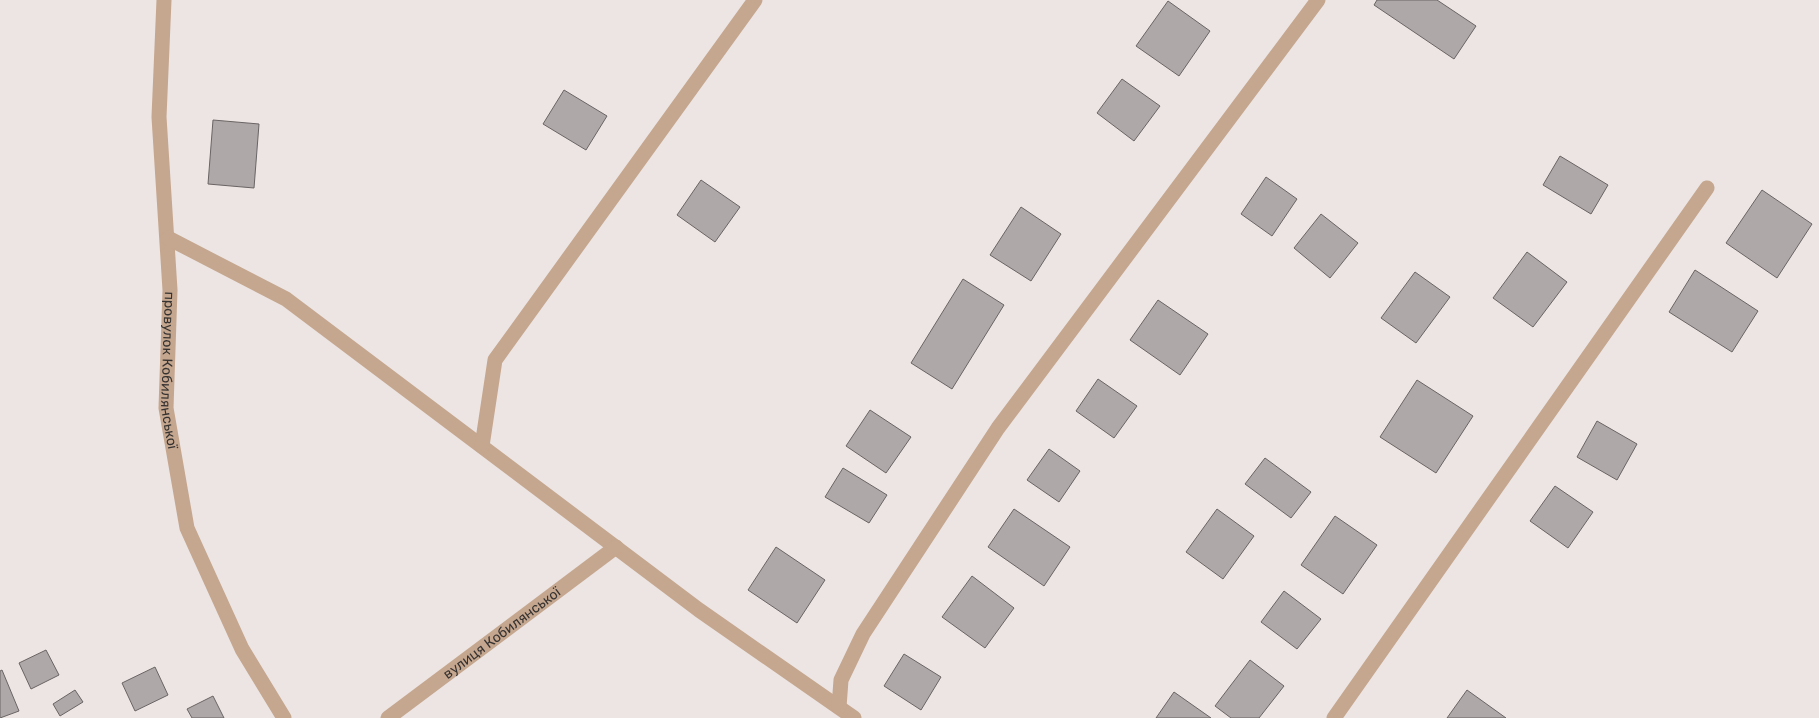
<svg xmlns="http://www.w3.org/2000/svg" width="1819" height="718" font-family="Rubik,sans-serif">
	<rect width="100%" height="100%" fill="#ece5e3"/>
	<path fill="#afa8a9" stroke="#6a6465" d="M1377 0H1437L1476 26 1454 59 1374 5Z
		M1168 1 1210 31 1179 76 1136 46Z
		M1122 79 1160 106 1134 141 1097 113Z
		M564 90 607 116 586 150 543 124Z
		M213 120 259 124 254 188 208 184Z
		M1560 156 1608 185 1591 214 1543 185Z
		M1266 177 1297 199 1272 236 1241 214Z
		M701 180 740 207 715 242 677 215Z
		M1762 190 1812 224 1777 278 1726 243Z
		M1021 207 1061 234 1031 281 990 255Z
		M1321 214 1358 243 1330 278 1294 248Z
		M1527 252 1567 282 1533 327 1493 298Z
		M1695 270 1758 311 1732 352 1669 312Z
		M1415 272 1450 297 1416 343 1381 318Z
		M963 279 1004 305 952 389 911 363Z
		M1158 300 1208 334 1180 375 1130 340Z
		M1098 379 1137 406 1114 438 1076 411Z
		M1417 380 1473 416 1436 473 1380 437Z
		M870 410 911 437 886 473 846 446Z
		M1597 421 1637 444 1617 480 1577 457Z
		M1049 449 1080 471 1059 502 1027 480Z
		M1265 458 1311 492 1291 518 1245 484Z
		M843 468 887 495 869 523 825 497Z
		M1555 486 1593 512 1568 548 1530 521Z
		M1014 509 1070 547 1044 586 988 547Z
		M1217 509 1254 536 1223 579 1186 552Z
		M1335 516 1377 545 1343 594 1301 565Z
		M776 547 825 580 797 623 748 590Z
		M972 576 1014 608 985 648 942 617Z
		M1284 591 1321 619 1297 649 1261 622Z
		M46 650 59 675 31 689 19 663Z
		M904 654 941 677 921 710 884 686Z
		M1250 660 1284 686 1259 718H1231L1215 706Z
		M155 667 168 695 135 711 122 683Z
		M2 670 19 711 0 718V671Z
		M75 690 83 702 60 716 53 704Z
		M1467 690 1506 718H1447Z
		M1174 692 1211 718H1156Z
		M213 696 224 718H192L187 709Z"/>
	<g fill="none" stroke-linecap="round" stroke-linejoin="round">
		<g stroke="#c5a68e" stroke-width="15">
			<path id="s1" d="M164 0 159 117 170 290 166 408 187 528 242 649 284 718"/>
			<path d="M168 238 286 299 699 610 854 718"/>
			<path d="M482 446 495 360 755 0"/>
			<path d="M839 707 841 680 863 634 998 428 1318 0"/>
			<path id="s2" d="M388 718 616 547"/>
			<path d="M1334 718 1707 188"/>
		</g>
	</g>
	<g text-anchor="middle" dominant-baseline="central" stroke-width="4.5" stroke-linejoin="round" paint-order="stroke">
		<g font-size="14" fill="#363332" stroke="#ece5e3">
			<text stroke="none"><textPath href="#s1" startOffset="371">провулок Кобилянської</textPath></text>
			<text stroke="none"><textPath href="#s2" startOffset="142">вулиця Кобилянської</textPath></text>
		</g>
	</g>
</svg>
